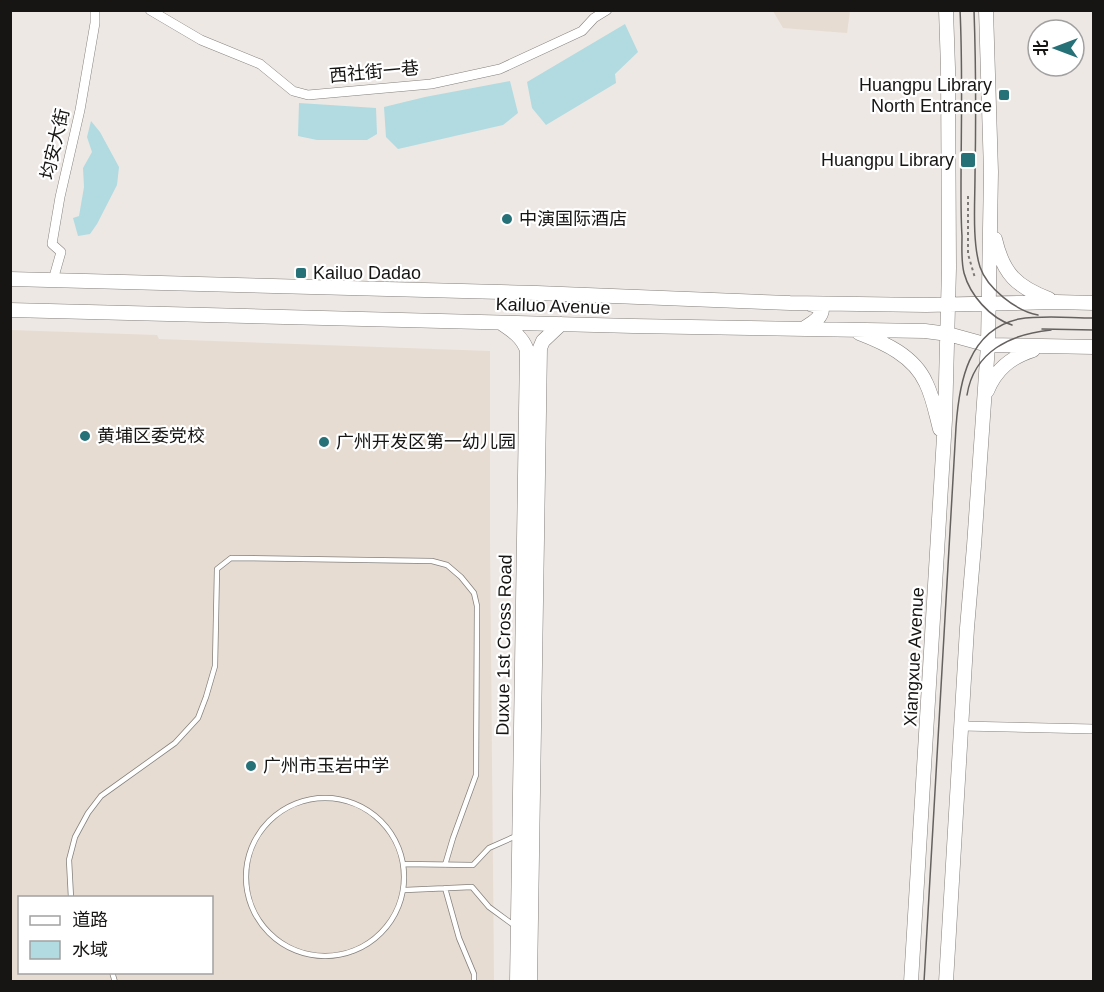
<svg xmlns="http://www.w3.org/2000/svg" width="1104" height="992" font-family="Helvetica,'Noto Sans SC',sans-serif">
	<rect width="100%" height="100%" fill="#ede8e4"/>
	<path fill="#e7dcd2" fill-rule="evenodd" d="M773 11H850L847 33 783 28Z
		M11 330 157 335 159 339 490 351V541L494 981 11 982ZM20 898H212V972H20Z"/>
	<path fill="#b1dbe0" d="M625 24 638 52 615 74 616 83 546 125 532 108 527 82Z
		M510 81 518 113 503 125 398 149 386 137 384 107 425 97Z
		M299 103 376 108 377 134 367 140H317L298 136Z
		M91 121 100 132 119 167 117 185 97 224 90 234 78 236 73 218 79 216 84 187 83 168 92 152 87 137Z"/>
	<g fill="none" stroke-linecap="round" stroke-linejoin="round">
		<g stroke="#85817d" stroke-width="6">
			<path id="lane" d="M246 877a79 79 0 1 1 158 0a79 79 0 1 1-158 0Z
				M403 864 473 865 489 848 516 836
				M445 888 459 938 474 974V982
				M405 890 472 887 489 907 515 926
				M71 898 69 860 75 837 88 813 101 796 175 743 198 718 206 697 215 666 217 569 231 558 432 561 447 565 461 577 474 593 477 606 476 775 453 838 445 865
				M112 972 115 982"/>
		</g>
		<g stroke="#85817d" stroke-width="10">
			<path id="street" d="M150 10 201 40 260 64 293 91 308 95 431 84 500 69 582 31 594 18 607 10
				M53 280 61 252 52 244 60 197 80 110 95 23V10
				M962 726 1094 729"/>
		</g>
		<g stroke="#85817d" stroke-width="15">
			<path id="secondary" d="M995 239C1003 274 1017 287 1049 299
				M10 279 537 293 790 303 926 305 1056 302 1094 303
				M10 310 633 326 925 331 948 334 988 345 1094 347
				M501 323C513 331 522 337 527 350L517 982
				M803 329C810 324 822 319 822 309L820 307 810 304
				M859 333C885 343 914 356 926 383 933 397 936 414 940 429
				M987 391C996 369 1011 357 1033 350
				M530 982 540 348 543 341 561 324
				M911 982 945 420 949 268 948 68 946 10
				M946 982 967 628 974 546 988 345 991 172 986 10"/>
		</g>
		<path stroke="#7d7977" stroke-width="2" stroke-dasharray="3 3" stroke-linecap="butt" d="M968 196V254L975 278"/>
		<use href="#lane" stroke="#fff" stroke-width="4.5"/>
		<use href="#street" stroke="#fff" stroke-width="9"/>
		<use href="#secondary" stroke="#fff" stroke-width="14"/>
		<path stroke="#64615f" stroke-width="1.5" d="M960 10C963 70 961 130 961 190 961 205 961 221 962 236 962 248 961 261 964 273 970 295 990 318 1012 325
			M974 10C976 66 976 121 975 176 975 202 972 242 980 267 987 288 1016 311 1038 315
			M1042 329 1094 330
			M967 395C974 351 1011 334 1051 330
			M924 982 956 427C959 383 968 330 1019 319 1043 315 1069 318 1094 318"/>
	</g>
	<g fill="#267078" stroke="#fff" stroke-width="2">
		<rect x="998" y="89" width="12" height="12" rx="3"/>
		<rect x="960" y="152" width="16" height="16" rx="3"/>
		<circle cx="507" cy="219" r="6"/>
		<rect x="295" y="267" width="12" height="12" rx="3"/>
		<circle cx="85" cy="436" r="6"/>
		<circle cx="324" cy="442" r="6"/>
		<circle cx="251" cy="766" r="6"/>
	</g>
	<g text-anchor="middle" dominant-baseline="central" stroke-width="4.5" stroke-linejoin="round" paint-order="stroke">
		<g font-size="18" fill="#171514" stroke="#fff">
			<text transform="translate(374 72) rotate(-5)">西社街一巷</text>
			<text transform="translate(55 144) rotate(-77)">均安大街</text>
			<text transform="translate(553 306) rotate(2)">Kailuo Avenue</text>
			<text transform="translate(504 645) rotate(-89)">Duxue 1st Cross Road</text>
			<text transform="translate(914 657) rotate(-87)">Xiangxue Avenue</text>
		</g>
		<g font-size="18" fill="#171514" stroke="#fff" text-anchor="start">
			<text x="992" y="85" text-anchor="end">Huangpu Library<tspan x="992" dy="21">North Entrance</tspan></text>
			<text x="954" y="160" text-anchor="end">Huangpu Library</text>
			<text x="519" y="219">中演国际酒店</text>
			<text x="313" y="273">Kailuo Dadao</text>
			<text x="97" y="436">黄埔区委党校</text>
			<text x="336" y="442">广州开发区第一幼儿园</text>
			<text x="263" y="766">广州市玉岩中学</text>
		</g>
	</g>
	<rect width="1104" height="992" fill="none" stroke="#171514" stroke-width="24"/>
	<rect x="18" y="896" width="195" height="78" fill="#ffffff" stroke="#a2a1a1" stroke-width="1.5"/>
	<rect x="30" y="916" width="30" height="9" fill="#ffffff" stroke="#a2a1a1" stroke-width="1.5"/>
	<text x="72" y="926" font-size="18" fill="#171514">道路</text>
	<rect x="30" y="941" width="30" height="18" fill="#b1dbe0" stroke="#a2a1a1" stroke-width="1.5"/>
	<text x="72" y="956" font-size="18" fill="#171514">水域</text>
	<g transform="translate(1056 48) rotate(270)"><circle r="28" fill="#ffffff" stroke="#a2a1a1" stroke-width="1.5"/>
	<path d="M0-4.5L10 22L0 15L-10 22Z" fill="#267078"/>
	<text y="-9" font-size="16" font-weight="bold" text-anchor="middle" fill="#171514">北</text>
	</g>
</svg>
